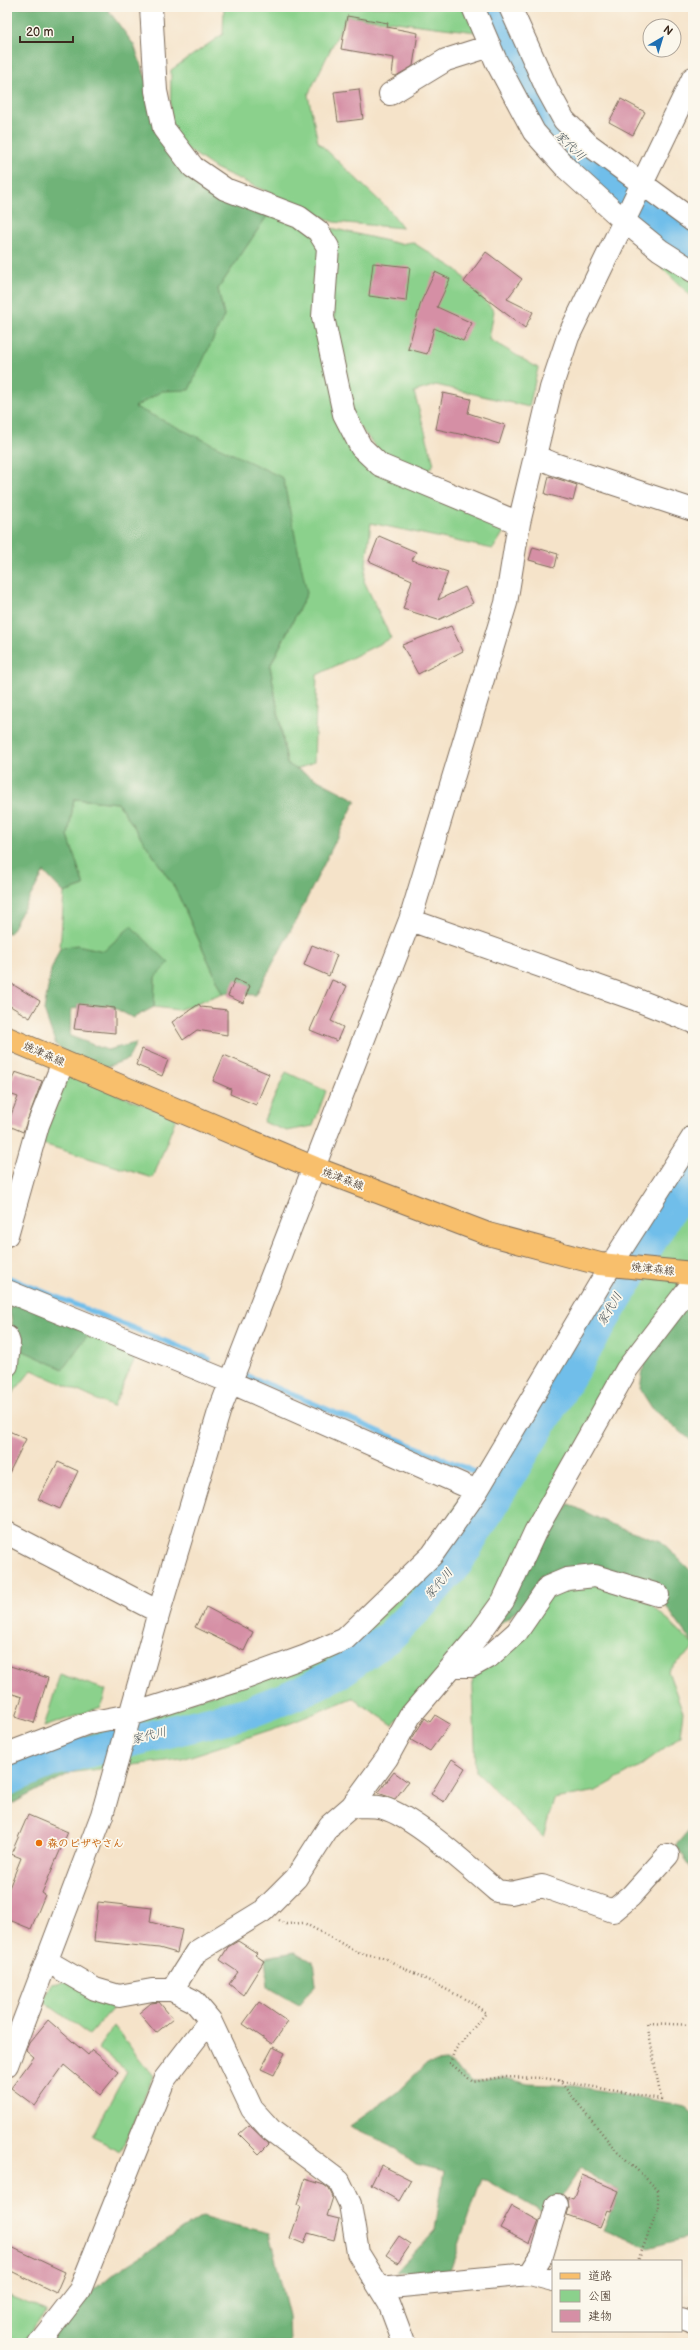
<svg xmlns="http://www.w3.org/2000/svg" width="700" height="2350" font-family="'Balsamiq Sans','Klee One',sans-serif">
	<rect width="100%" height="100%" fill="#fbf7ec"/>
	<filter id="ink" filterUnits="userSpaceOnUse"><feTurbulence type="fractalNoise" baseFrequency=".025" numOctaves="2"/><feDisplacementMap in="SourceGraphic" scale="8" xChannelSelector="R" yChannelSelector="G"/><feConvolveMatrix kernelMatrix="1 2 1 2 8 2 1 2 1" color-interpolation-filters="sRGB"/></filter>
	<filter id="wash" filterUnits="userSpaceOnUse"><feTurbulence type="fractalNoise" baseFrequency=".012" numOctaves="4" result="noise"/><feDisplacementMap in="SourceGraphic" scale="16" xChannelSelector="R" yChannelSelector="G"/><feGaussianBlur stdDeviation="0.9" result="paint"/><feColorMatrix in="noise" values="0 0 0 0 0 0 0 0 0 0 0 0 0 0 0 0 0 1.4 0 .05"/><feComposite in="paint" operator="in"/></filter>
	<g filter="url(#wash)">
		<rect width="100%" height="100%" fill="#f5e3c9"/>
		<path fill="#8bd18c" stroke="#637e55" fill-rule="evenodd" d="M224 7H473L484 33 347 16 308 95 318 142 391 212 403 228 334 222 215 168 170 137 171 70 223 34Z
			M478 7H507L561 120 629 176 611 199 544 134Z
			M652 195 693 223V298L633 240Z
			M273 207 318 231 328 287 331 228 400 244 412 242 457 270 494 311 489 339 538 368 529 407 436 385 414 392 434 464 419 481 512 519 493 549 371 523 364 581 391 638 317 675 314 762 289 773 270 666 307 593 135 407 162 391 224 316 218 289ZM344 407 378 450 361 447Z
			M74 799 118 803 175 888 223 993 178 1010 154 1007 155 977C124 961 96 941 60 948L64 893 84 886 68 836Z
			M286 1072 326 1091 313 1126 287 1131 263 1122Z
			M64 1073 176 1118 153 1178 43 1144Z
			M693 1127V1283L634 1361 491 1618 393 1725 352 1698 291 1723 182 1759 67 1773 7 1807V1763L45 1748 313 1663 395 1602Z
			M89 1333 137 1354 113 1407 32 1370 12 1394 17 1348Z
			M595 1576 650 1603 693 1645V1649L668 1671 683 1712 680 1736 642 1765 596 1791 554 1799 543 1837 476 1772 472 1666 548 1587Z
			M60 1674 106 1690 101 1707 44 1727Z
			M69 1981 114 2007 89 2035 42 2000 51 1984Z
			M114 2026 153 2076 121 2151 92 2137 127 2071 98 2048Z
			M7 2295 46 2311 24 2343H7Z"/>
		<path fill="#70b378" stroke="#566e4b" d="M7 7H106L134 45 164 129 193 167 273 207 218 289 224 316 189 390 162 391 135 407 283 478 307 593 270 666 287 764 356 800 292 928 256 995 223 993 175 888 118 803 74 799 68 836 84 886 64 893 44 872 10 933H7Z
			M131 926 169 963 155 977 154 1007 133 1018 109 1005 71 1009 70 1036 107 1050 136 1043 128 1059 106 1067 82 1063 56 1045 44 1010 51 970 60 948 77 945 104 951Z
			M11 1299 89 1333 63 1369 17 1348 10 1312Z
			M693 1303V1442L652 1408 640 1389 644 1364 661 1325Z
			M569 1504 608 1523 661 1541 693 1573V1644L658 1595 625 1575 548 1587 468 1648Z
			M72 1739 84 1766 7 1806V1767Z
			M693 1825V1870L676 1845Z
			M295 1952 313 1962 316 1984 299 2005 268 1987 265 1957Z
			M445 2061 450 2063 473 2082 502 2077 528 2084 575 2086 686 2106 693 2115V2236L648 2248 603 2230 619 2191 581 2168 549 2216 482 2178 448 2277 396 2272 435 2230 444 2171 416 2164 390 2145 350 2126 396 2093 427 2063Z
			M202 2217 269 2233 289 2316 290 2343H39L73 2307 113 2274Z"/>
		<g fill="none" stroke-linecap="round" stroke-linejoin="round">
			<path stroke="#70beea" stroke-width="5.5" d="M7 1277 209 1359
				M246 1375 482 1475
				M489 1479 504 1488"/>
			<path stroke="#70beea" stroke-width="32" d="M491 7 530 92 554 131 589 165 693 248
				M7 1780 54 1760 250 1712 301 1692 340 1672 390 1636 420 1606 457 1563 693 1171"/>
		</g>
		<g id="blocks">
			<path fill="#d58fa5" d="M347 16 388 23 387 27 418 33 413 66 396 76 392 75 394 58 341 49Z
				M359 89 363 119 338 122 334 92Z
				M621 99 645 112 633 135 609 122Z
				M486 252 522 279 507 299 533 312 525 328 464 282Z
				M373 263 410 267 406 301 369 296Z
				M435 272 450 279 437 307 472 323 463 341 434 328 427 354 408 349 421 302Z
				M443 393 471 399 468 413 505 425 499 444 464 433V435L436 429Z
				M549 476 577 485 573 501 545 494Z
				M379 536 416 552 412 560 448 572 438 600 465 587 473 603 438 620 403 609 412 580 369 561Z
				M533 547 558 554 555 567 529 560Z
				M451 626 463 651 418 674 402 645Z
				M312 945 337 955 329 976 304 965Z
				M235 979 250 986 243 1003 228 996Z
				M332 980 347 986 331 1021 343 1027 337 1041 310 1030Z
				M7 981 40 1001 30 1018 7 1004Z
				M78 1004 115 1008V1033L74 1029Z
				M199 1004 201 1007 227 1010V1035L197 1030 183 1040 172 1022Z
				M142 1049 168 1060 162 1076 136 1065Z
				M224 1055 269 1074 256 1105 230 1094 231 1089 213 1081Z
				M15 1072 42 1081 23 1132 7 1125 18 1097 7 1093Z
				M7 1430 26 1439 7 1477Z
				M58 1462 78 1471 60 1509 38 1499Z
				M206 1607 253 1632 244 1651 195 1627Z
				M7 1665 48 1678 34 1723 15 1717 22 1697 7 1692Z
				M435 1715 450 1724 430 1751 411 1740 425 1718 430 1722Z
				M452 1759 465 1768 444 1802 431 1794Z
				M394 1772 408 1782 395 1799 378 1793Z
				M28 1815 68 1832 42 1893 45 1895 31 1929 7 1919V1893L21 1858 11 1854Z
				M98 1902 152 1908 150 1922 182 1930 177 1953 159 1948 94 1941Z
				M238 1941 257 1953 255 1955 264 1961 243 1995 229 1984 238 1972 220 1960 228 1947Z
				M159 2002 173 2019 156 2033 139 2013 151 2003Z
				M259 2002 288 2022 272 2044 243 2024Z
				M48 2020 88 2055 92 2050 119 2072 100 2095 64 2065 35 2106 11 2088 34 2057 26 2050 29 2043Z
				M273 2047 285 2053 274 2075 261 2069Z
				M249 2125 269 2144 259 2154 239 2134Z
				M381 2165 411 2180 399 2201 371 2185Z
				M582 2175 619 2191 611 2211 607 2210 600 2227 567 2215 569 2208 568 2199V2197L573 2199Z
				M305 2179 324 2185 329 2189 333 2197 327 2216 339 2219 334 2240 308 2233 304 2244 290 2238 301 2207 297 2205Z
				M512 2206 539 2221 530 2244 500 2228Z
				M399 2236 411 2244 398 2263 386 2255Z
				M7 2245 65 2272 56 2293 7 2269Z"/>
		</g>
	</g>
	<g filter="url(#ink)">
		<use href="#blocks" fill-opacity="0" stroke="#7c6b5a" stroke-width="1"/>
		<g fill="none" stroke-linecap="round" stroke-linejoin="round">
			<g stroke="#7c6b5a" stroke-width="24">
				<path id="minor" d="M151 7 156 91 164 129 193 167 225 189 299 217 318 231 328 247 323 317 344 414 361 447 380 465 519 523
					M473 7 496 61 534 132 567 169 623 220 660 250 693 271
					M510 7 547 89 564 120 588 144 693 221
					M390 94 446 60 490 46
					M535 456 554 464 693 510
					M410 920 637 1000 693 1022
					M7 1235 38 1125 63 1062
					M7 1291 230 1382 477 1491
					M7 1337 9 1343 7 1365
					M7 1533 159 1612
					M454 1666H472L490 1656 517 1632 548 1587 567 1579 595 1576 658 1595
					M7 1754 88 1723 130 1715 243 1679 306 1656 345 1639 432 1555 477 1491 611 1265 693 1137
					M352 1806C362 1807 374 1805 383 1808 415 1817 470 1868 497 1891L511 1893 542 1886 613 1911 631 1896 668 1855
					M47 1961 95 1989 119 1996 152 1990H172L194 2001 210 2020 252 2109 271 2130 339 2181 350 2204 358 2253 389 2303 404 2343
					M172 1990 196 1952 263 1911 296 1878 330 1825 352 1806 387 1758 410 1716 477 1637 503 1601 535 1532 627 1369 693 1283
					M7 2065 102 1815 159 1612 219 1412 410 920 506 603 519 523 535 456 551 388 568 337 693 78
					M530 2274 542 2255 557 2205
					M380 2288 530 2274 553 2280
					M681 2319 693 2323
					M39 2343 80 2290 164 2080 210 2020"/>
			</g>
			<g stroke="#7c6b5a" stroke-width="24">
				<path id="major" d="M7 1038 315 1168 488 1234 600 1264 693 1273"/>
			</g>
			<path stroke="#7c6b5a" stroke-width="2.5" stroke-dasharray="1 3" stroke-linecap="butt" d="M279 1920 286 1924 304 1923 359 1953 382 1957 471 2002 486 2013 455 2050 450 2063 473 2082 502 2077 544 2078 661 2099 647 2023 693 2025
				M559 2080 614 2148 658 2190V2208L638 2261"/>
			<use href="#minor" stroke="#fff" stroke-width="22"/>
			<use href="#major" stroke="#f8bf6c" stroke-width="22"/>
		</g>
	</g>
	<circle fill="#e8710a" stroke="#fbf7ec" stroke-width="1.5" cx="39" cy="1843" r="4"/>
	<g text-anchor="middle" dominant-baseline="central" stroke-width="3.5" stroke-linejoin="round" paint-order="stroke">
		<g font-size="11" fill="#3b2a1e" stroke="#fbf7ec">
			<text transform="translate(44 1054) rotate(24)">焼津森線</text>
			<text transform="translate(343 1179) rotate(21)">焼津森線</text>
			<text transform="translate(653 1269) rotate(6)">焼津森線</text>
		</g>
		<g font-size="11" font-weight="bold" fill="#c56008" stroke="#fbf7ec" text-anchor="start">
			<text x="47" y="1843">森のピザやさん</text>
		</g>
		<g font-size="12" font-style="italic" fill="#4b565b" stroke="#fbf7ec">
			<text transform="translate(570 146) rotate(44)">家代川</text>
			<text transform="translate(610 1309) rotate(-59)">家代川</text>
			<text transform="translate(439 1584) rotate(-50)">家代川</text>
			<text transform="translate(149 1736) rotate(-14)">家代川</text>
		</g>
	</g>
	<rect width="700" height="2350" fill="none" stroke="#fbf7ec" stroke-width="24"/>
	<rect x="552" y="2260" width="130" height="72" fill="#fbf7ec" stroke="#aea59a"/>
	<rect x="560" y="2273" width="20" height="6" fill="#f8bf6c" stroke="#aea59a"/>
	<text x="588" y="2280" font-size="12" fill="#3b2a1e">道路</text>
	<rect x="560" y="2290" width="20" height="12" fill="#8bd18c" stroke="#aea59a"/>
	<text x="588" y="2300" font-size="12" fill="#3b2a1e">公園</text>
	<rect x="560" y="2310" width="20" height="12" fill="#d58fa5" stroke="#aea59a"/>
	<text x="588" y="2320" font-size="12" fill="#3b2a1e">建物</text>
	<g transform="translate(662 38) rotate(38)"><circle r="19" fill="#fbf7ec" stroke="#aea59a"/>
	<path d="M0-3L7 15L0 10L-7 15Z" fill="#1f6fb2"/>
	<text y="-6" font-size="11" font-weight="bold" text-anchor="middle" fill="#3b2a1e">N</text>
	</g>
	<path d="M20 36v6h53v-6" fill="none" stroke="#3b2a1e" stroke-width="2"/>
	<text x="26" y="36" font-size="12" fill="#3b2a1e" stroke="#fbf7ec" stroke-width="3" paint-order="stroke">20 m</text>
</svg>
